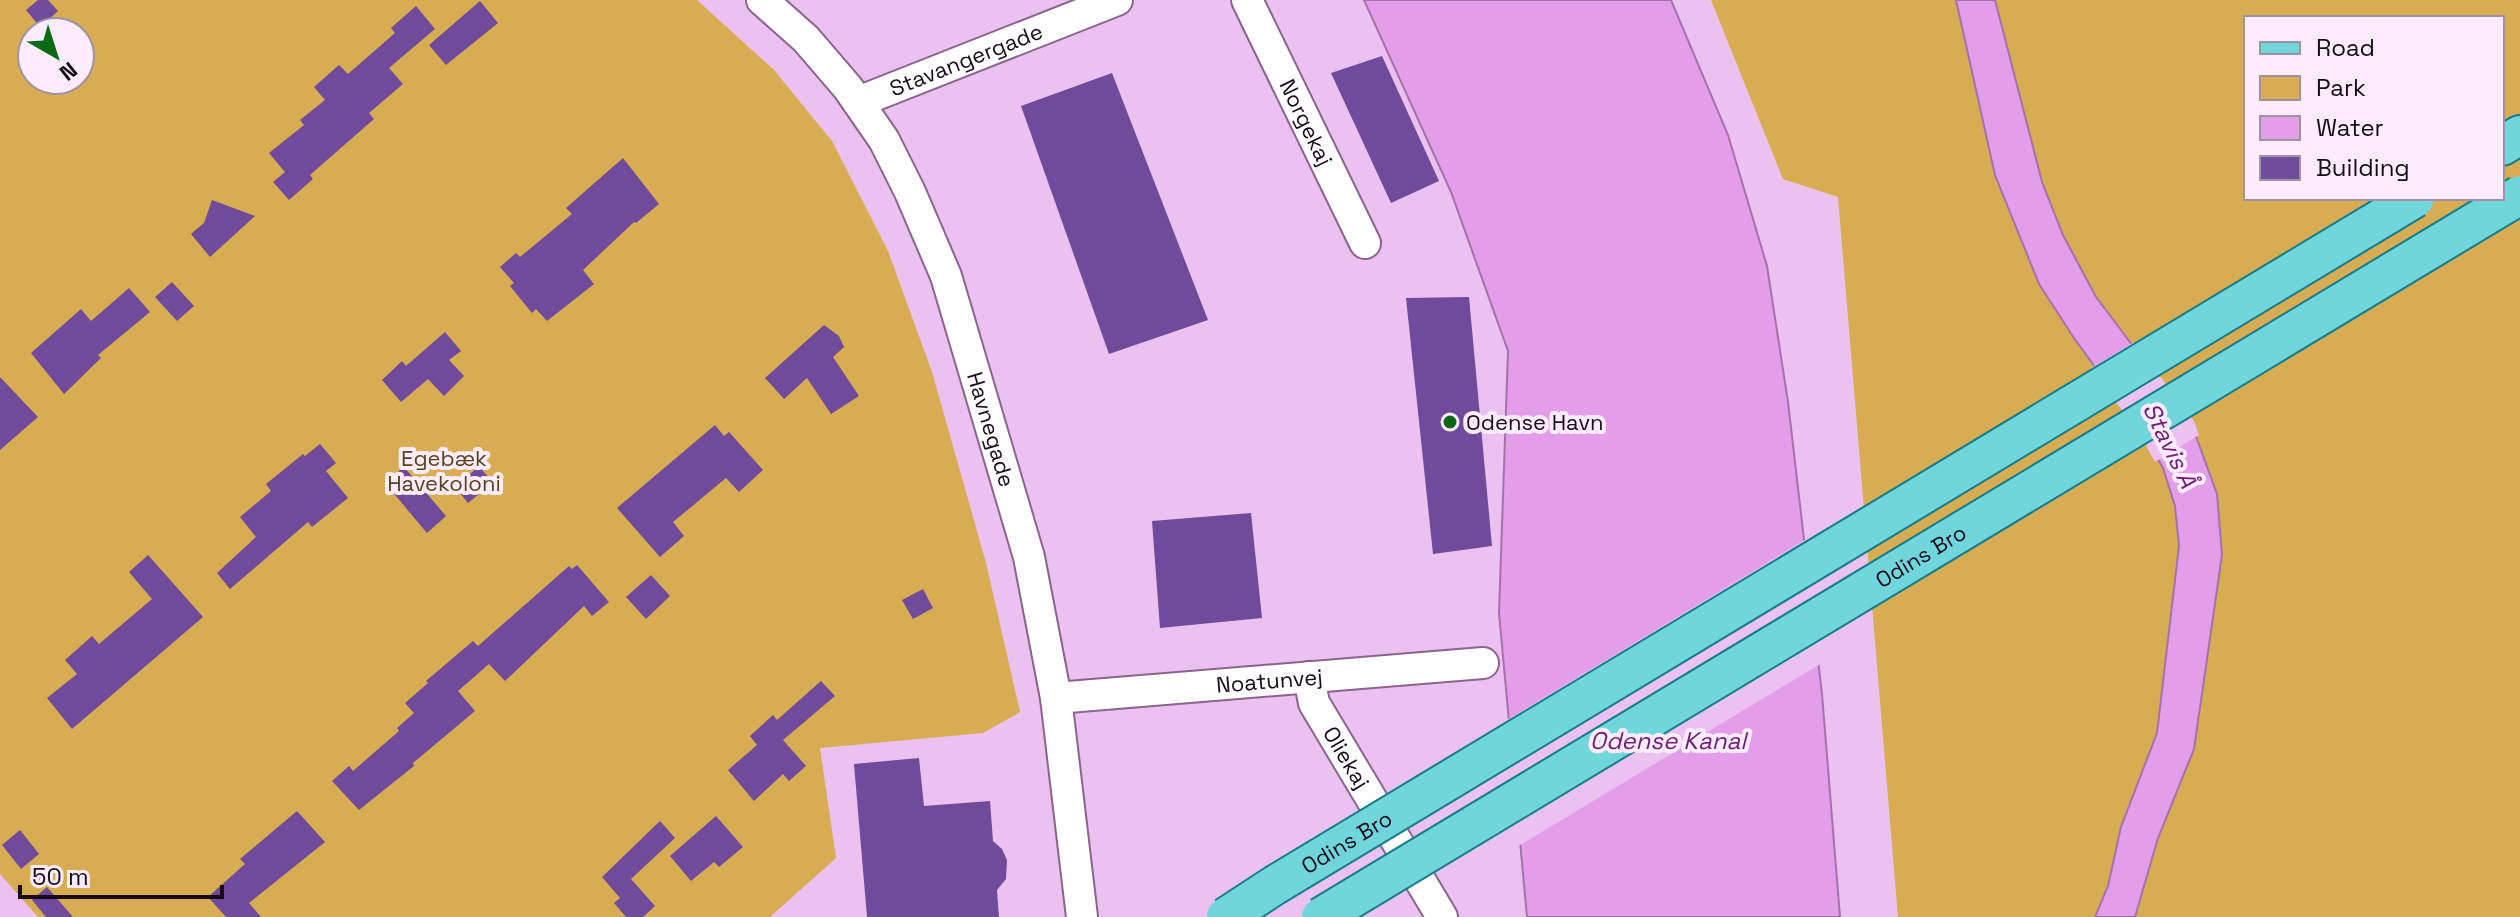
<svg xmlns="http://www.w3.org/2000/svg" width="2520" height="917" font-family="'Space Grotesk',sans-serif">
	<rect width="100%" height="100%" fill="#ebc1ef"/>
	<path fill="#d7ac52" fill-rule="evenodd" d="M0 0H697L774 70 832 141 888 251 932 372 986 563 1020 712 983 733 820 748 836 858 770 917H38L0 874ZM32 32H80V80H32Z
		M1711 0H2520V917H1898L1838 197 1783 179ZM2246 18H2502V198H2246Z"/>
	<path fill="#e39de9" stroke="#a671ab" stroke-width="2" d="M1364 0H1671L1728 135 1767 266 1788 402 1822 694 1840 917H1527L1499 613 1508 351 1451 192Z
		M1956 0H1995L2042 182 2063 235 2096 297 2191 423 2217 494 2222 555 2194 749 2158 838 2135 917H2095L2108 886 2121 827 2157 733 2179 546 2175 506 2163 468 2143 433 2074 338 2039 284 1995 175Z"/>
	<path fill="#ebc1ef" d="M2134 342 2194 421 2199 435 2155 462 2140 435 2091 368Z
		M1808 538 1822 663 1517 847 1505 721Z"/>
	<path fill="#704a9b" d="M38 0H48L58 11 40 27 26 10Z
		M480 1 498 23 446 65 429 45Z
		M416 6 435 29 389 68 403 84 369 113 374 119 310 175 313 179 289 200 273 182 285 172 269 153 304 125 300 120 325 100 314 87 339 65 348 74 395 33 391 28Z
		M1382 56 1439 181 1391 203 1331 73Z
		M1112 73 1208 320 1109 354 1021 106Z
		M623 158 659 204 636 223 634 222 583 270 594 284 547 321 536 309 532 313 510 286 514 283 500 267 516 253 520 257 572 214 566 208Z
		M212 200 255 216 210 257 191 234 204 223Z
		M172 282 194 306 177 321 155 297Z
		M129 288 150 312 98 355 101 358 64 394 31 353 81 309 91 321Z
		M1469 297 1492 546 1433 554 1406 298Z
		M824 325 839 336 844 347 833 357 859 396 831 414 807 378 784 399 765 378Z
		M445 332 461 351 449 360 464 376 444 396 428 379 401 402 382 380 402 361 406 366Z
		M0 377 38 417 0 450Z
		M715 425 724 436 729 432 763 470 739 492 726 478 673 522 684 536 660 557 617 508Z
		M320 444 336 463 326 471 348 498 312 527 308 522 230 589 217 573 256 537 240 517 271 491 266 484 303 454 305 456Z
		M479 466 493 483 468 503 455 487Z
		M404 467 446 516 427 533 385 483Z
		M1251 513 1262 618 1160 628 1152 521Z
		M148 555 203 617 72 729 47 698 77 674 65 660 92 636 99 644 152 599 129 572Z
		M577 565 609 602 592 616 584 606 505 681 489 664 458 691 475 711 413 763 414 766 359 810 332 781 349 766 353 771 399 731 397 728 414 713 405 703 428 683 426 681 473 641 478 646 569 566 572 569Z
		M651 575 670 596 646 619 626 597Z
		M923 589 933 608 913 619 902 600Z
		M821 681 835 696 783 740 806 766 789 781 783 774 754 801 728 770 757 745 750 736 773 715 777 720Z
		M919 758 924 806 990 801 993 841 1002 849 1007 860 1006 879 997 890 999 917H867L854 764Z
		M297 811 325 842 249 903 261 917H226L208 897 245 864 240 859Z
		M716 816 743 847 719 867 714 862 691 881 670 856Z
		M660 821 675 838 631 879 655 906 643 917H626L614 903 620 898 602 877Z
		M20 830 39 854 21 869 2 845Z
		M47 887 73 917H46L32 900Z"/>
	<g fill="none" stroke-linecap="round" stroke-linejoin="round">
		<g stroke="#8a648d" stroke-width="34">
			<g id="minor">
				<path id="s1" d="M762 0 806 39 848 88 884 140 910 192 946 276 1029 557 1056 698 1082 917"/>
				<path id="s2" d="M1247 0 1365 243"/>
				<path id="s3" d="M858 102 1117 0"/>
				<path id="s4" d="M1309 677 1314 703 1442 917"/>
				<path id="s5" d="M1056 698 1483 663"/>
			</g>
		</g>
		<g stroke="#157c89" stroke-width="42">
			<path id="major" d="M2502 146 2520 135"/>
		</g>
		<use href="#minor" stroke="#fff" stroke-width="30"/>
		<use href="#major" stroke="#71d5dc" stroke-width="38"/>
		<g stroke="#157c89" stroke-width="42" stroke-linecap="butt">
			<g id="major-bridge">
				<path id="s6" d="M1226 917 1275 885 2415 198"/>
				<path id="s7" d="M1321 917 2520 195"/>
			</g>
		</g>
		<use href="#major-bridge" stroke="#71d5dc" stroke-width="38"/>
	</g>
	<circle fill="#096a14" stroke="#fdecfe" stroke-width="3" cx="1450" cy="422" r="8"/>
	<g text-anchor="middle" dominant-baseline="central" stroke-width="8" stroke-linejoin="round" paint-order="stroke">
		<g font-size="22" fill="#180a1a" stroke="#fdecfe">
			<text stroke="none"><textPath href="#s3" startOffset="116">Stavangergade</textPath></text>
			<text stroke="none"><textPath href="#s2" startOffset="136">Norgekaj</textPath></text>
			<text stroke="none"><textPath href="#s1" startOffset="496">Havnegade</textPath></text>
			<text stroke="none"><textPath href="#s7" startOffset="700">Odins Bro</textPath></text>
			<text stroke="none"><textPath href="#s5" startOffset="214">Noatunvej</textPath></text>
			<text stroke="none"><textPath href="#s4" startOffset="90">Oliekaj</textPath></text>
			<text stroke="none"><textPath href="#s6" startOffset="142">Odins Bro</textPath></text>
		</g>
		<g font-size="22" fill="#180a1a" stroke="#fdecfe" text-anchor="start">
			<text x="1466" y="422">Odense Havn</text>
		</g>
		<g font-size="22" fill="#57431a" stroke="#fdecfe">
			<text x="444" y="458">Egebæk<tspan x="444" dy="25">Havekoloni</tspan></text>
		</g>
		<g font-size="24" font-style="italic" fill="#701d79" stroke="#fdecfe">
			<text transform="translate(2170 445) rotate(64)">Stavis Å</text>
			<text x="1668" y="740">Odense Kanal</text>
		</g>
	</g>
	<rect x="2244" y="16" width="260" height="184" fill="#fdecfe" stroke="#a192a3" stroke-width="2"/>
	<rect x="2260" y="42" width="40" height="12" fill="#71d5dc" stroke="#a192a3" stroke-width="2"/>
	<text x="2316" y="56" font-size="24" fill="#180a1a">Road</text>
	<rect x="2260" y="76" width="40" height="24" fill="#d7ac52" stroke="#a192a3" stroke-width="2"/>
	<text x="2316" y="96" font-size="24" fill="#180a1a">Park</text>
	<rect x="2260" y="116" width="40" height="24" fill="#e39de9" stroke="#a192a3" stroke-width="2"/>
	<text x="2316" y="136" font-size="24" fill="#180a1a">Water</text>
	<rect x="2260" y="156" width="40" height="24" fill="#704a9b" stroke="#a192a3" stroke-width="2"/>
	<text x="2316" y="176" font-size="24" fill="#180a1a">Building</text>
	<g transform="translate(56 56) rotate(141)"><circle r="38" fill="#fdecfe" stroke="#a192a3" stroke-width="2"/>
	<path d="M0-6L14 30L0 20L-14 30Z" fill="#096a14"/>
	<text y="-12" font-size="22" font-weight="bold" text-anchor="middle" fill="#180a1a">N</text>
	</g>
	<path d="M20 885v12h202v-12" fill="none" stroke="#180a1a" stroke-width="4"/>
	<text x="32" y="885" font-size="24" fill="#180a1a" stroke="#fdecfe" stroke-width="6" paint-order="stroke">50 m</text>
</svg>
